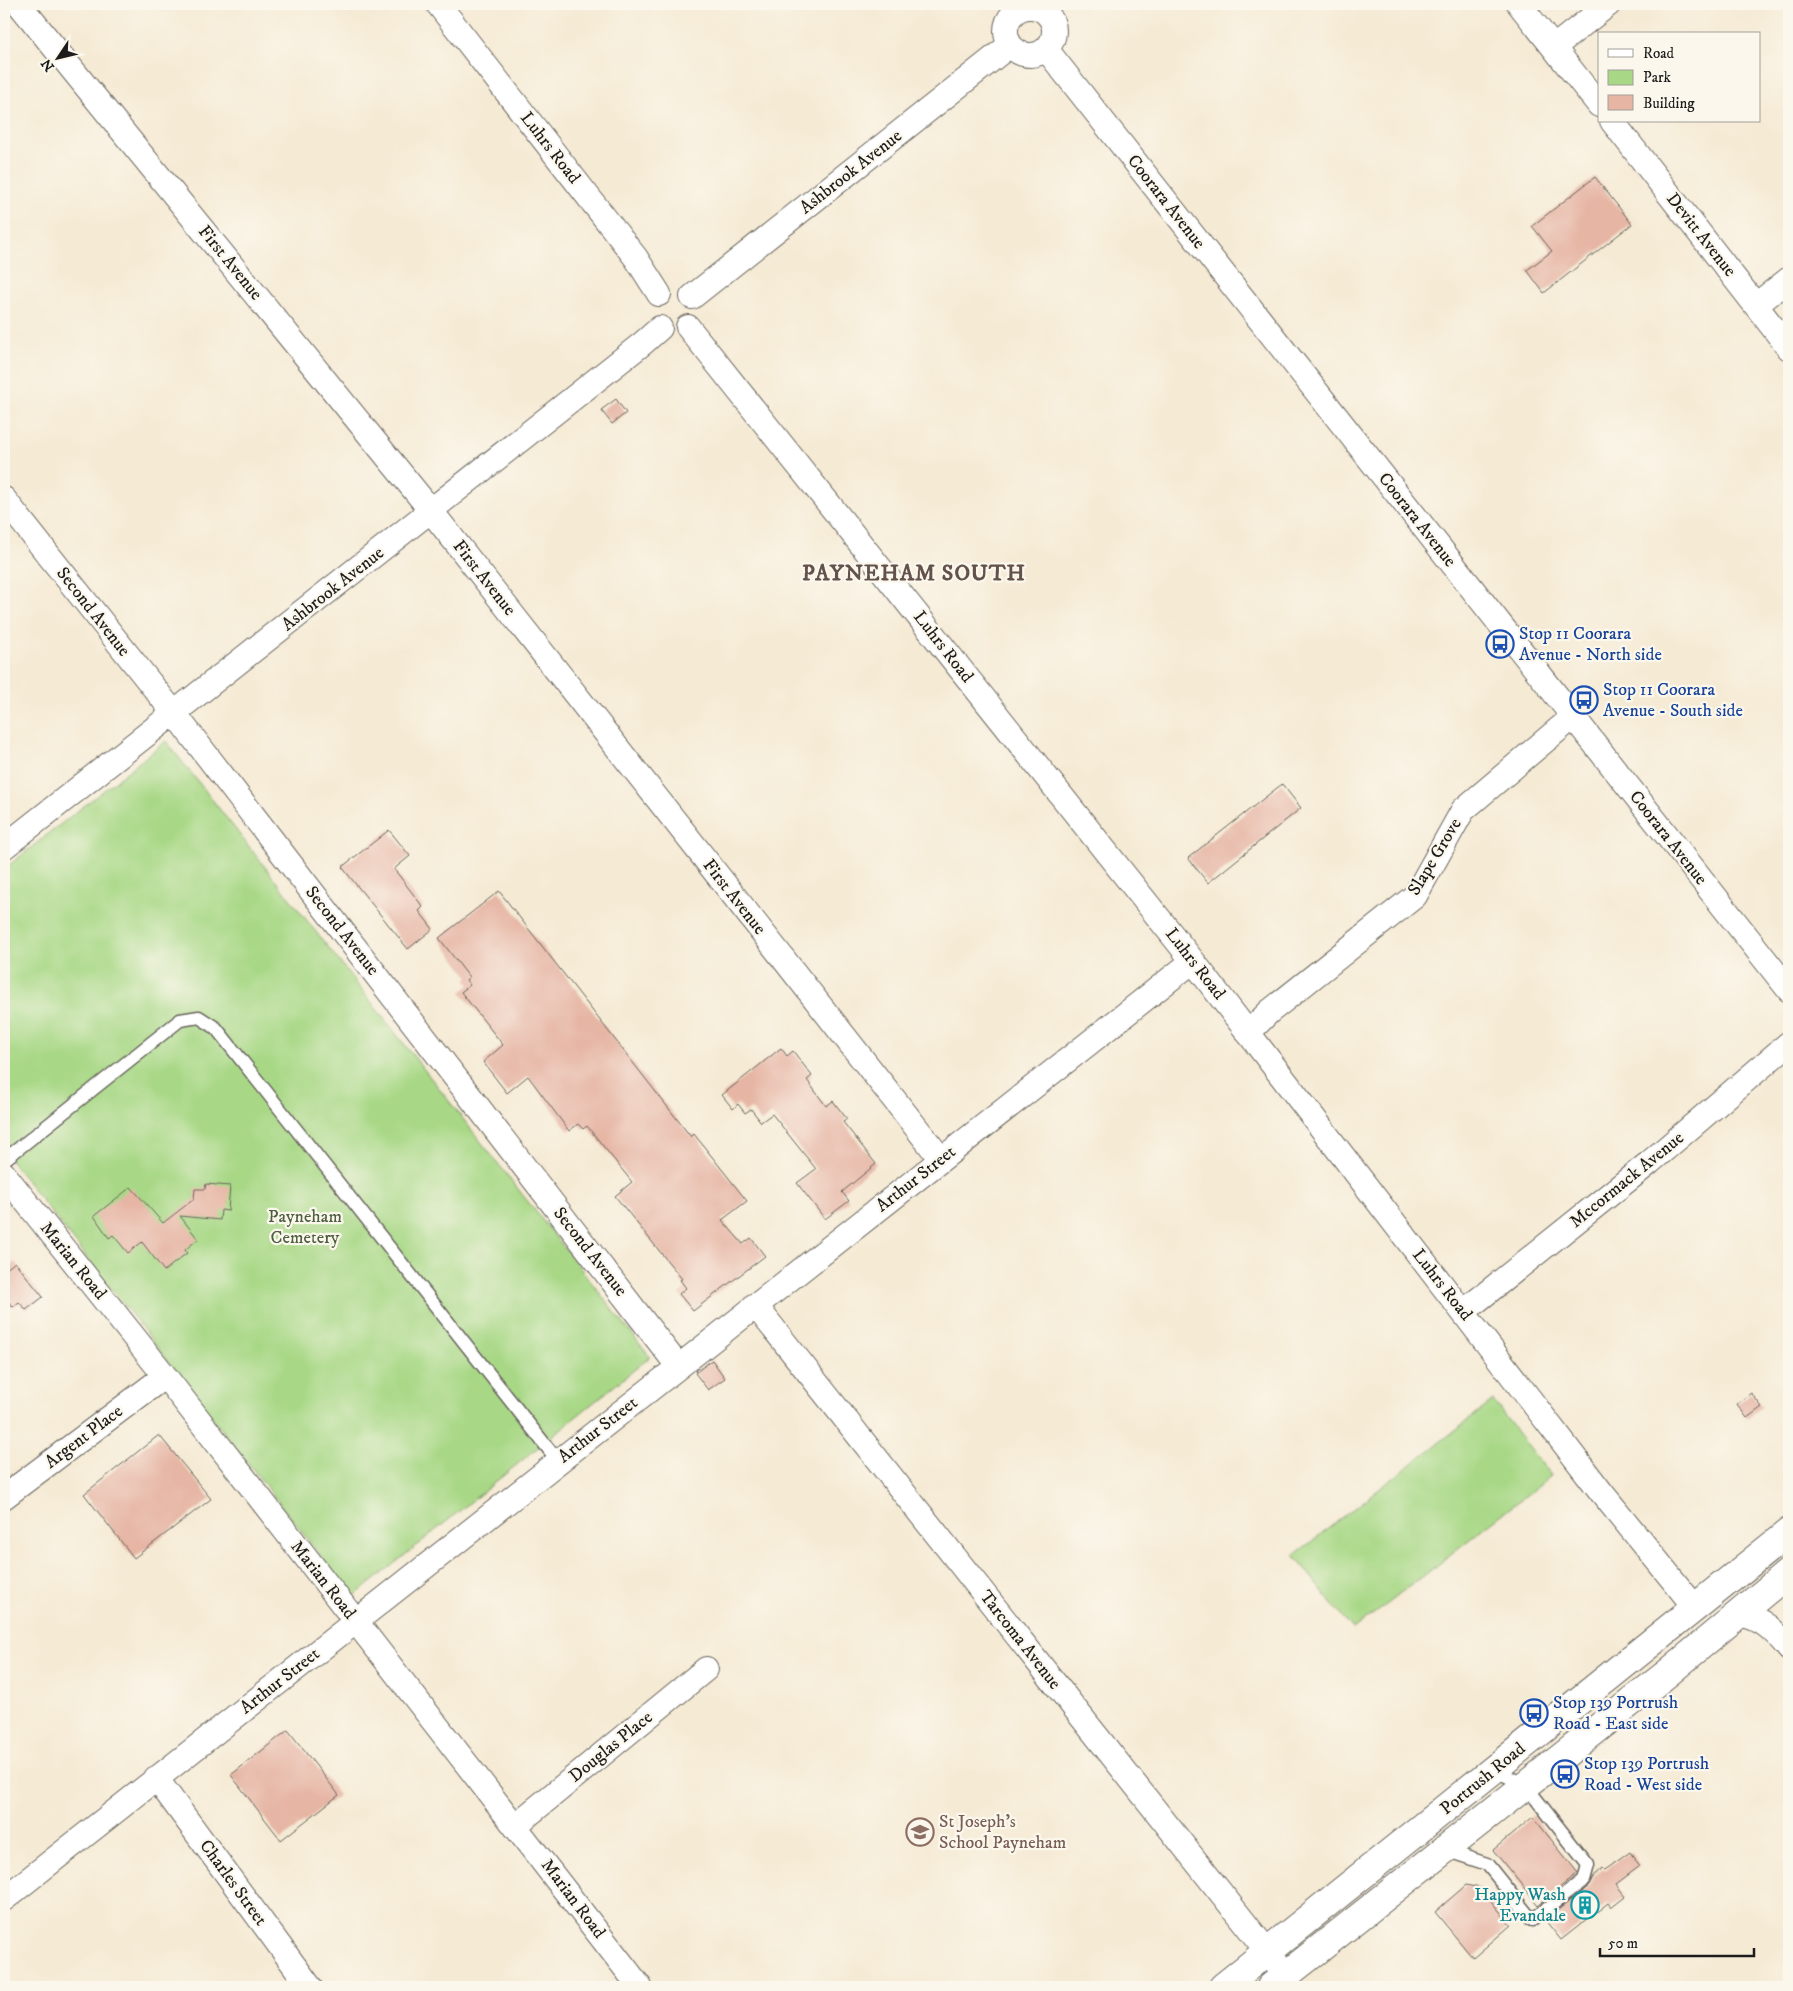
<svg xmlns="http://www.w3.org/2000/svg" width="1793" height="1991" font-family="'IM FELL DW Pica',serif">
	<rect width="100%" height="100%" fill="#fbf7ec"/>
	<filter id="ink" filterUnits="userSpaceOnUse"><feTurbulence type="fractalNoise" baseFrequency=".02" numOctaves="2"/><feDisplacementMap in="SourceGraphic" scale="10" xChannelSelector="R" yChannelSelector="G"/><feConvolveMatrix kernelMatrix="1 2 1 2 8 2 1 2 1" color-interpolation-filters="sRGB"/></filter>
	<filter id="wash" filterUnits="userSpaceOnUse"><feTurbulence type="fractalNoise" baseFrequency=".0096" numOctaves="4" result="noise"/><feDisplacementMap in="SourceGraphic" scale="20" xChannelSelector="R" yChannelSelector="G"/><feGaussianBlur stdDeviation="1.12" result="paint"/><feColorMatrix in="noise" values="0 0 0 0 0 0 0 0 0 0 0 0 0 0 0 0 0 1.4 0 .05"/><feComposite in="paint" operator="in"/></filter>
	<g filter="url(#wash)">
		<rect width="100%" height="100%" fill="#f5ead4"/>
		<path fill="#a8d886" stroke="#627a51" d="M166 741 650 1357 353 1597 4 1152V869Z
			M1493 1401 1551 1476 1353 1630 1294 1555Z"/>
		<g id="blocks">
			<path fill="#e6b5a4" d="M1595 177 1632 224 1544 293 1527 270 1552 251 1532 226Z
				M616 399 626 413 612 424 601 410Z
				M1282 784 1301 808 1208 883 1188 858Z
				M389 830 410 856 394 869 423 907 419 911 433 929 408 949 342 867Z
				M499 891 691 1137 694 1134 747 1201 722 1220 743 1244 751 1238 765 1256 693 1311 679 1294 686 1288 680 1280 682 1279 615 1196 632 1182 587 1126 583 1129 578 1124 569 1131 528 1076 507 1093 483 1062 503 1045 461 992 470 985 466 980 469 977 439 938Z
				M781 1048 787 1056 793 1051 812 1076 807 1080 826 1106 833 1101 847 1119 843 1122 876 1164 842 1192 849 1201 825 1219 797 1183 816 1169 772 1114 761 1122 751 1109 745 1113 738 1104 733 1109 722 1095Z
				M206 1184 230 1186 228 1211 221 1210 220 1220 180 1216 198 1239 185 1250 187 1253 164 1271 142 1242 128 1253 113 1235 109 1238 94 1216 131 1187 163 1223 194 1199 195 1189H205Z
				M15 1262 43 1297 26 1310 19 1302 13 1307 4 1296V1271Z
				M712 1360 725 1378 708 1390 695 1373Z
				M1751 1393 1762 1407 1747 1418 1737 1404Z
				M159 1435 211 1499 134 1558 84 1494Z
				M288 1730 339 1795 281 1840 231 1775Z
				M1533 1817 1578 1873 1538 1905 1493 1850Z
				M1630 1852 1640 1866 1616 1884 1625 1896 1611 1907 1608 1903 1561 1940 1545 1920 1589 1886 1594 1876 1603 1868 1605 1870Z
				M1466 1885 1480 1888 1511 1925 1473 1958 1435 1912Z"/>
		</g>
	</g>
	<g filter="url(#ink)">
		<use href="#blocks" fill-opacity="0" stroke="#68645c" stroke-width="1"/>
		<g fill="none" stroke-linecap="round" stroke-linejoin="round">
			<g stroke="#68645c" stroke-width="15">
				<path id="lane" d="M4 1160 180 1020 199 1017 216 1028 558 1461
					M1445 1850 1487 1864 1532 1920 1584 1880 1588 1865 1525 1785 1494 1770"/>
			</g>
			<g stroke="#68645c" stroke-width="26">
				<path id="street" d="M19 4 420 497 941 1159
					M438 4 636 258 659 294
					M1519 4 1599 105
					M1006 31a24 24 0 1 1 48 0a24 24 0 1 1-48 0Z
					M1554 47 1609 4
					M1046 49 1789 990
					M1612 121 1789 348
					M692 297 1010 45
					M1756 305 1789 279
					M688 327 1193 961 1602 1493 1694 1606
					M4 499 174 713 678 1366
					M4 847 643 343 660 328
					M1248 1033 1269 1012 1415 896 1463 810 1573 717
					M4 1174 165 1376 640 1987
					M755 1305 1286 1975
					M1463 1312 1649 1163 1789 1043
					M4 1497 165 1376
					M1740 1614C1763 1619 1775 1631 1789 1649
					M156 1778 310 1987
					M516 1825 706 1669
					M4 1899 1193 961"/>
			</g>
			<g stroke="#68645c" stroke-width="30">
				<path id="highway" d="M1223 1987 1789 1532
					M1271 1987 1669 1672 1789 1572"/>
			</g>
			<use href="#lane" stroke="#fff" stroke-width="12"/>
			<use href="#street" stroke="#fff" stroke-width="24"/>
			<use href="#highway" stroke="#fff" stroke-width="28"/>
		</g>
	</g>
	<defs>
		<g id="bus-ring" transform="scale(1.4375)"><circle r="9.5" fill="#fbf7ec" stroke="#1a4fb4" stroke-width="1.5"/><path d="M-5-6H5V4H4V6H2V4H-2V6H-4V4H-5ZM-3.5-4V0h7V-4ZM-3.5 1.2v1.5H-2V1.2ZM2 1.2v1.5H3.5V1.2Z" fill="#1a4fb4"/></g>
		<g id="school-ring" transform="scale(1.4375)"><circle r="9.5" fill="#fbf7ec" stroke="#8d6e63" stroke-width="1.5"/><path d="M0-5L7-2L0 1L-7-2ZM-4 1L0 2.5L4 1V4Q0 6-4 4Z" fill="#8d6e63"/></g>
		<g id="building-ring" transform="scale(1.4375)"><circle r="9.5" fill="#fbf7ec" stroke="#0f9aa8" stroke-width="1.5"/><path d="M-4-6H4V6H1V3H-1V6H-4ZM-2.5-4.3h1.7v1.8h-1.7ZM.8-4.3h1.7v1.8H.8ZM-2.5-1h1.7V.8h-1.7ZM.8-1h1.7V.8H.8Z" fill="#0f9aa8"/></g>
	</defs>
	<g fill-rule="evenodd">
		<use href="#bus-ring" x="1500" y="644"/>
		<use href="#bus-ring" x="1584" y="700"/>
		<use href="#bus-ring" x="1534" y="1713"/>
		<use href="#bus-ring" x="1565" y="1774"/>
		<use href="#school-ring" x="920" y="1832"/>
		<use href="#building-ring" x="1585" y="1905"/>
	</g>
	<g text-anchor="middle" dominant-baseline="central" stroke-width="4.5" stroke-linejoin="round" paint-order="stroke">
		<g font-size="18" fill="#1c1c1c" stroke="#fbf7ec">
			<text transform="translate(550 148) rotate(52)">Luhrs Road</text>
			<text transform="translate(851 172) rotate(-38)">Ashbrook Avenue</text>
			<text transform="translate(1166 202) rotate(52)">Coorara Avenue</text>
			<text transform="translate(1701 235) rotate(52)">Devitt Avenue</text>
			<text transform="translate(230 263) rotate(51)">First Avenue</text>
			<text transform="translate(1417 520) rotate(52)">Coorara Avenue</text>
			<text transform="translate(484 578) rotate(52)">First Avenue</text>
			<text transform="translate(333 589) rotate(-38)">Ashbrook Avenue</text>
			<text transform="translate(93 612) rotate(52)">Second Avenue</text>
			<text transform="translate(943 647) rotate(52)">Luhrs Road</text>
			<text transform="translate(1668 838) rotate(52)">Coorara Avenue</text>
			<text transform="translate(1435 857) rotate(-59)">Slape Grove</text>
			<text transform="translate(734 897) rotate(52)">First Avenue</text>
			<text transform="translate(342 931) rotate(52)">Second Avenue</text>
			<text transform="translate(1195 964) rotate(52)">Luhrs Road</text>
			<text transform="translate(916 1179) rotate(-38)">Arthur Street</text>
			<text transform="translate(1627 1180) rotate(-39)">Mccormack Avenue</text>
			<text transform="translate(590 1252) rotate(52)">Second Avenue</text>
			<text transform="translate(73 1261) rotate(51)">Marian Road</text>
			<text transform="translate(1442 1285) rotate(52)">Luhrs Road</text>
			<text transform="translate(598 1430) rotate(-38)">Arthur Street</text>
			<text transform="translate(84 1437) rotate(-37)">Argent Place</text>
			<text transform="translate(323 1580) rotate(52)">Marian Road</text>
			<text transform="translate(1020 1640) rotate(52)">Tarcoma Avenue</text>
			<text transform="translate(280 1681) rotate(-38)">Arthur Street</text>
			<text transform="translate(611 1747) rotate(-39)">Douglas Place</text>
			<text transform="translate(1483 1779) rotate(-39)">Portrush Road</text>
			<text transform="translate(233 1883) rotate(54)">Charles Street</text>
			<text transform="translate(573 1899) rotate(53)">Marian Road</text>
		</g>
		<g font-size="18" fill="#164399" stroke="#fbf7ec" text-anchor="start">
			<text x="1519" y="634">Stop 11 Coorara<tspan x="1519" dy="21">Avenue - North side</tspan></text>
			<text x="1603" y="690">Stop 11 Coorara<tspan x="1603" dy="21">Avenue - South side</tspan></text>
			<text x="1553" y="1703">Stop 139 Portrush<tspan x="1553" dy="21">Road - East side</tspan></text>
			<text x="1584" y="1764">Stop 139 Portrush<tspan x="1584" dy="21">Road - West side</tspan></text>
		</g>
		<g font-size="18" fill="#4d5e41" stroke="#fbf7ec">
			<text x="305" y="1217">Payneham<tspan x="305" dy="21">Cemetery</tspan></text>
		</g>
		<g font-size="18" fill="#785e54" stroke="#fbf7ec" text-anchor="start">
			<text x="939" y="1822">St Joseph's<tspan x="939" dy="21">School Payneham</tspan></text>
		</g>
		<g font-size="18" fill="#0d838f" stroke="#fbf7ec" text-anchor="end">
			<text x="1566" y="1895">Happy Wash<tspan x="1566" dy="21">Evandale</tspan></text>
		</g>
		<g font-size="22" font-weight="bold" letter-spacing="1" fill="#63524c" stroke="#fbf7ec">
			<text x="914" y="573">PAYNEHAM SOUTH</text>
		</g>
	</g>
	<rect width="1793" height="1991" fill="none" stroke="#fbf7ec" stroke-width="20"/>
	<rect x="1598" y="32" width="162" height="90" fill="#fbf7ec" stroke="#a29f99"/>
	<rect x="1608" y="49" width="25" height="8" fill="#ffffff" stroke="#a29f99"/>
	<text x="1643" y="58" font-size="15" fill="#1c1c1c">Road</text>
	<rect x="1608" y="70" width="25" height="15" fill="#a8d886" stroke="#a29f99"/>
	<text x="1643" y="82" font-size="15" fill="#1c1c1c">Park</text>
	<rect x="1608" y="95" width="25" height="15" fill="#e6b5a4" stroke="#a29f99"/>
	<text x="1643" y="108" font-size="15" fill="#1c1c1c">Building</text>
	<g transform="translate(58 58) rotate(235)" stroke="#fbf7ec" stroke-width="4" paint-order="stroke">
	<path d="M0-4L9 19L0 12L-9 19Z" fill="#1c1c1c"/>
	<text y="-8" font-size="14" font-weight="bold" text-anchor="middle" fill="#1c1c1c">N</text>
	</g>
	<path d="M1600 1948v8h154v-8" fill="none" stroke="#1c1c1c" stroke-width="2.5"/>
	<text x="1608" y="1948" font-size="15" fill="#1c1c1c" stroke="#fbf7ec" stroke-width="4" paint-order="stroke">50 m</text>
</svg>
